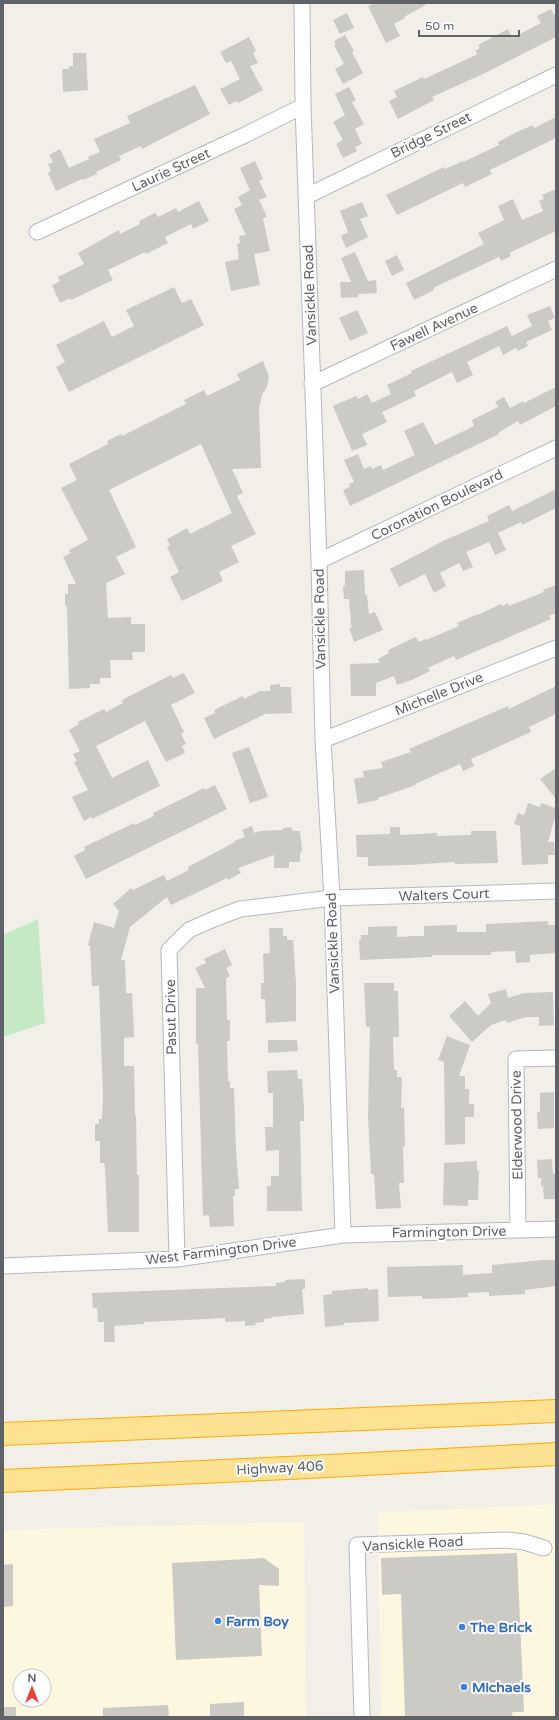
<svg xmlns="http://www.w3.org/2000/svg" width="559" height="1720" font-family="'Varela Round',sans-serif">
	<rect width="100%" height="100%" fill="#f1efe8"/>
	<path fill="#fef7e0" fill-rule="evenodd" d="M556 1504V1717H381L378 1513Z
		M304 1522 306 1717H3V1530ZM20 1676H44V1700H20Z"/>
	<path fill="#c5e8c5" d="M38 919 45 1023 3 1037V935Z"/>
	<path fill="#cccac5" d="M375 3H429L404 17 405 18 394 24 400 36 386 43 368 6Z
		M551 9 556 18V37L485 73 432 97 434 100 398 119 389 101 397 97 394 91 423 77 424 79 476 55 477 54 475 51 480 48 478 45 508 29 512 38 541 23 537 16Z
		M347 13 354 28 340 34 333 20Z
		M345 35 354 51 352 52 363 73 343 84 335 69 344 64 334 45 336 44 334 41Z
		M249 37 256 51 253 53 258 63 250 66 263 90 238 103 236 101 229 105 220 89 240 79 231 61 226 63 220 52Z
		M73 53H86L88 90 63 92 62 69H69V66H73Z
		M195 85 210 114 142 149 141 146 119 156 121 160 96 172 97 174 83 180 82 179 56 191 48 173 51 171 48 164 53 162 49 155 60 149 69 168 89 159 88 157 100 152 94 139 130 123 127 116Z
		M349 87 356 100 352 102 364 124 355 129 362 144 355 147 357 151 343 158 336 144 343 140 333 122 345 115 335 94Z
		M556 117V138L490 170 492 174 465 187 463 183 397 215 386 195 444 167 445 169 463 161V162L499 145 498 142 519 131 533 125 534 128Z
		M255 161 263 179 259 181 267 197 259 200 267 217 263 218 270 251 254 254 260 285 231 291 225 262 239 259 237 244 240 243 239 236 246 235 234 209 242 205 238 197 250 190 240 168Z
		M556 189V231L509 253 511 256 501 261 499 257 433 288 434 290 414 300 406 283 484 244 478 233 504 220 498 206 513 199 522 220 543 211 539 201 544 199 542 195Z
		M199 201 209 221 193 229 191 224 165 237 168 243 146 254 145 252 108 270 113 280 71 300 70 298 60 303 52 285 60 281 58 277 84 264 78 253 119 230 120 234 140 224 139 221 155 213 158 217 176 208 178 212Z
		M362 202 368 216 360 219 368 237 346 248 341 236 348 232 340 211Z
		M355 252 368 281 376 280 377 293 358 294V297L341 298 340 282H351L341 258Z
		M397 255 404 270 392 276 385 261Z
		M174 287 182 303 191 299 204 325 69 392 56 367 65 362 56 345 104 321 112 337 134 326 126 310Z
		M550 306 555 318 548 321 552 330 526 342 528 346 518 351 516 348 503 355 499 346 467 362 473 375 457 383 452 372 414 391 416 396 382 412 387 422 362 434 367 445 352 451 333 406 356 396 358 399 367 394 372 403 391 394 387 385 412 373 411 371 507 326 512 336 532 326 527 315Z
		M357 310 368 333 350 341 339 318Z
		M263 361 269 377 267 387 262 395 259 408 261 468 232 469 243 493 237 496 256 534 231 546 239 562 219 572 223 581 182 601 170 577 179 572 167 547 170 545 167 539 187 528 190 534 232 513 201 444 109 490 136 547 116 557 125 574 106 583 108 618 131 617V624H145V652H132L133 660H110L111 678H100V684H90V688L69 689 67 606H65V594H68V584H76L63 557 71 553 69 550 88 540 61 488 77 480 69 464 108 444 107 441 121 434 122 436 186 404 184 400 204 390 207 396 240 380 237 374Z
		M556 387V406L520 425 518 421 498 433 499 434 350 506 343 490 350 487 349 484 354 482 344 460 358 454 364 469 371 466 372 469 381 465 383 470 415 455 404 431 423 422 435 445 474 426 472 420 498 407 495 402 504 397 510 408 523 401 524 403Z
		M556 489V508L522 525 521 522 498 533 506 550 495 555 489 542 466 552 473 567 463 571 459 563 440 573 446 586 434 593 425 574 399 587 390 569 445 540 489 521 487 516 509 505 512 511Z
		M364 570 365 595H367L369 614 375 612 383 630 354 642 349 628 352 627 350 623 351 622 349 599H344L343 587 345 585V571Z
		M556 585V613L549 616 551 619 456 660 454 656 428 668 430 671 414 679 397 685 394 676 376 683V696H351L350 664 380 663 378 659 389 653 388 650 416 637 419 642 425 639 426 640 459 626 457 623 478 614V615L501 604 502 606 508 603 509 606 544 592 543 590Z
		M184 673 195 693 171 705 184 732 181 734 186 744 182 746 185 753 166 762 145 721 96 746 112 778 148 760 160 786 92 819 91 817 84 821 72 797 88 790 74 762 77 761 73 754 80 751 69 730 79 724 78 722 104 709 106 712 123 703 122 700 171 675 173 678Z
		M280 684V687H291L292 713 265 714 214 739 204 718 215 713 214 710 243 696 244 699 260 691H270V685Z
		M556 686V714L529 727 531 732 471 759 474 766 463 771 460 764 415 784 416 785 378 798V800L358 804 354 779 364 777 363 771 383 768 381 762 411 752 409 749 508 706 509 709Z
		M249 747 268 797 250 803 232 753Z
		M556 768V799L540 779Z
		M215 785 227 809 86 879 74 856 85 850 84 847 134 823 135 825 154 816 153 813 204 788 205 790Z
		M528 803 540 807 541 803 556 808V814L548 842H554L555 855H548V864L522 865 520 826 514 824 518 813 524 815Z
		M252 826 254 833 260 831 282 830 284 828 291 827 293 831H300L302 851 300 853V862H289V868H274V855L238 868 241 873 228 880 227 878 171 905 167 897 130 927 121 960H125L126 993H132L134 1037 124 1038V1066H134L135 1116H136L137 1175H139V1232H108L105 1168 104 1163H100V1141H95V1124H99V1119H102L103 1096 99 986H92L90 946 88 945 94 922 114 928 119 911 113 904 131 888 133 890 164 875 167 881 189 870 188 867 235 842 234 841 245 837 242 830Z
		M390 827H400V835L437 833V836L471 835V831H496L498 863 455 864V862L409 865 368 866V857H357L356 835 390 834Z
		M548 921V925H556V953L530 955V962L516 963 515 951 491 952V955H432V957L360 960 359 940 361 939V935H368V927L397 926V937L414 936H424V926L457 925V932H486V924Z
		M269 928H283V936H287V940H293L296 983V1021L266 1023 265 999H261V983H264L263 954 270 953Z
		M225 949 232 965 226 968 230 976 226 978 227 1020H230V1041H227L228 1081H230V1088H234L236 1150 239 1189H235V1196H233L234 1226 210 1227 209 1215 203 1216 198 1044H196V988H205L195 968 206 963 204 959Z
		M364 983H394V991H398L399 1037H393L394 1070H397V1077H402L401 1108H404L405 1146H403L404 1183H399L401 1208 376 1209 374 1174H371L368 1116 370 1027H366Z
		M506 989 508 998 524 993 553 992 554 1025 539 1026V1017H526L507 1023 506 1020 491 1025 472 1042 449 1016 465 1001 478 1016 491 1003 488 994Z
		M447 1036 470 1045 459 1076H465V1089H469V1104H474V1117H465V1144L445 1145 444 1062 438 1060Z
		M268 1040H297L298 1051 268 1053Z
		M297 1070 298 1079H302L304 1108V1121H300L302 1211H267V1186H271V1176H279V1150L266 1151 265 1127H273V1093H268L267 1071Z
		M554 1092V1128L538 1129 537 1112H540V1093Z
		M552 1159 553 1174H556V1199H544L543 1186H541V1178H538L537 1160Z
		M477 1161V1171H479L478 1200H468V1206L443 1205 444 1163Z
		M543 1260H556V1286L525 1290V1294L489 1296V1292L468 1293V1297L454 1298 422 1299V1296L388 1297 387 1267 463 1265V1275L492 1273V1265Z
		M305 1279V1289H302L304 1314 271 1317 272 1318 264 1319V1322L255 1323 256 1325 245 1326V1321L225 1322V1318L144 1322V1324L114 1326 115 1342H104V1322H98L97 1308H93L92 1293 276 1286V1283L285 1282V1280Z
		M368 1288V1290L378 1289 379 1321 344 1323V1325L325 1327 323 1295 332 1294V1291Z
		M517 1553 524 1712H512L513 1717H405L401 1594 382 1595 381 1558Z
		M264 1558 279 1569V1586L259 1585 262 1656 176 1660 172 1563Z
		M13 1564V1606L3 1607V1565Z
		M244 1702V1717H210V1704Z
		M168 1705 169 1717H103V1708Z
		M3 1707H16V1717H3Z"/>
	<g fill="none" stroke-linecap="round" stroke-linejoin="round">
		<g stroke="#b5b8bc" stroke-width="17">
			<path id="minor" d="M302 3 303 106 319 561 323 740 332 898 343 1235
				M307 196 556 75
				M37 232 245 135 303 106
				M312 384 556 269
				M319 561 556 448
				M323 740 556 648
				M518 1230 516 1059 556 1058
				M177 1259 169 950 189 930 214 919 240 909 332 898 556 891
				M3 1266 177 1259 343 1235 556 1229
				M362 1717 357 1545 507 1540 524 1542 544 1548"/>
		</g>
		<g stroke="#f9ab00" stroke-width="24">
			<path id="motorway" d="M3 1434 556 1411
				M3 1481 309 1467 556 1454"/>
		</g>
		<use href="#minor" stroke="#fff" stroke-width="15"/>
		<use href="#motorway" stroke="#fde293" stroke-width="22"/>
	</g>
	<g fill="#3f7fe0" stroke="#fff" stroke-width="1.5">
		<circle cx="218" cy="1621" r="4"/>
		<circle cx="462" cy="1627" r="4"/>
		<circle cx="464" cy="1687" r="4"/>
	</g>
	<g text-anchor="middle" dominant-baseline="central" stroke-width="4" stroke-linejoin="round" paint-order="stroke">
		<g font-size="14" fill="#5f6368" stroke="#fff">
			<text transform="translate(431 135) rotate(-26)">Bridge Street</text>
			<text transform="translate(171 170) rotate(-25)">Laurie Street</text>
			<text transform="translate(310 295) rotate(-92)">Vansickle Road</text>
			<text transform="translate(434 327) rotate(-25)">Fawell Avenue</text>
			<text transform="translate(437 505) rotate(-26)">Coronation Boulevard</text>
			<text transform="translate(320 619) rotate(-91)">Vansickle Road</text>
			<text transform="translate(439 694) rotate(-22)">Michelle Drive</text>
			<text transform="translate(444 895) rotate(-2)">Walters Court</text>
			<text transform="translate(333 943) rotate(-92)">Vansickle Road</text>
			<text transform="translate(171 1017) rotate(-91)">Pasut Drive</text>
			<text transform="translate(517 1125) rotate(-91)">Elderwood Drive</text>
			<text transform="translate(449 1232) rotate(-1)">Farmington Drive</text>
			<text transform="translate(221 1251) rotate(-7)">West Farmington Drive</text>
			<text transform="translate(280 1468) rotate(-3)">Highway 406</text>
			<text transform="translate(413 1544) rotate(-3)">Vansickle Road</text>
		</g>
		<g font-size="14" font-weight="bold" fill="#366cbe" stroke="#fff" text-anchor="start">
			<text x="226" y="1621">Farm Boy</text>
			<text x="470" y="1627">The Brick</text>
			<text x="472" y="1687">Michaels</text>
		</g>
	</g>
	<rect width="559" height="1720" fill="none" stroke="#5f6368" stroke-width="8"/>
	<g transform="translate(32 1688)"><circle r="19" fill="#ffffff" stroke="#bfc1c3"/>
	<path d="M0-3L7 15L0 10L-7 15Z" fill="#ea4335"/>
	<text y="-6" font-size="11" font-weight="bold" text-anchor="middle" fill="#5f6368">N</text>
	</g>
	<path d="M419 30v6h100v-6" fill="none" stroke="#5f6368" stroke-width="2"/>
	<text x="425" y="30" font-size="12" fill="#5f6368" stroke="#ffffff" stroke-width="3" paint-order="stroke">50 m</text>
</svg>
